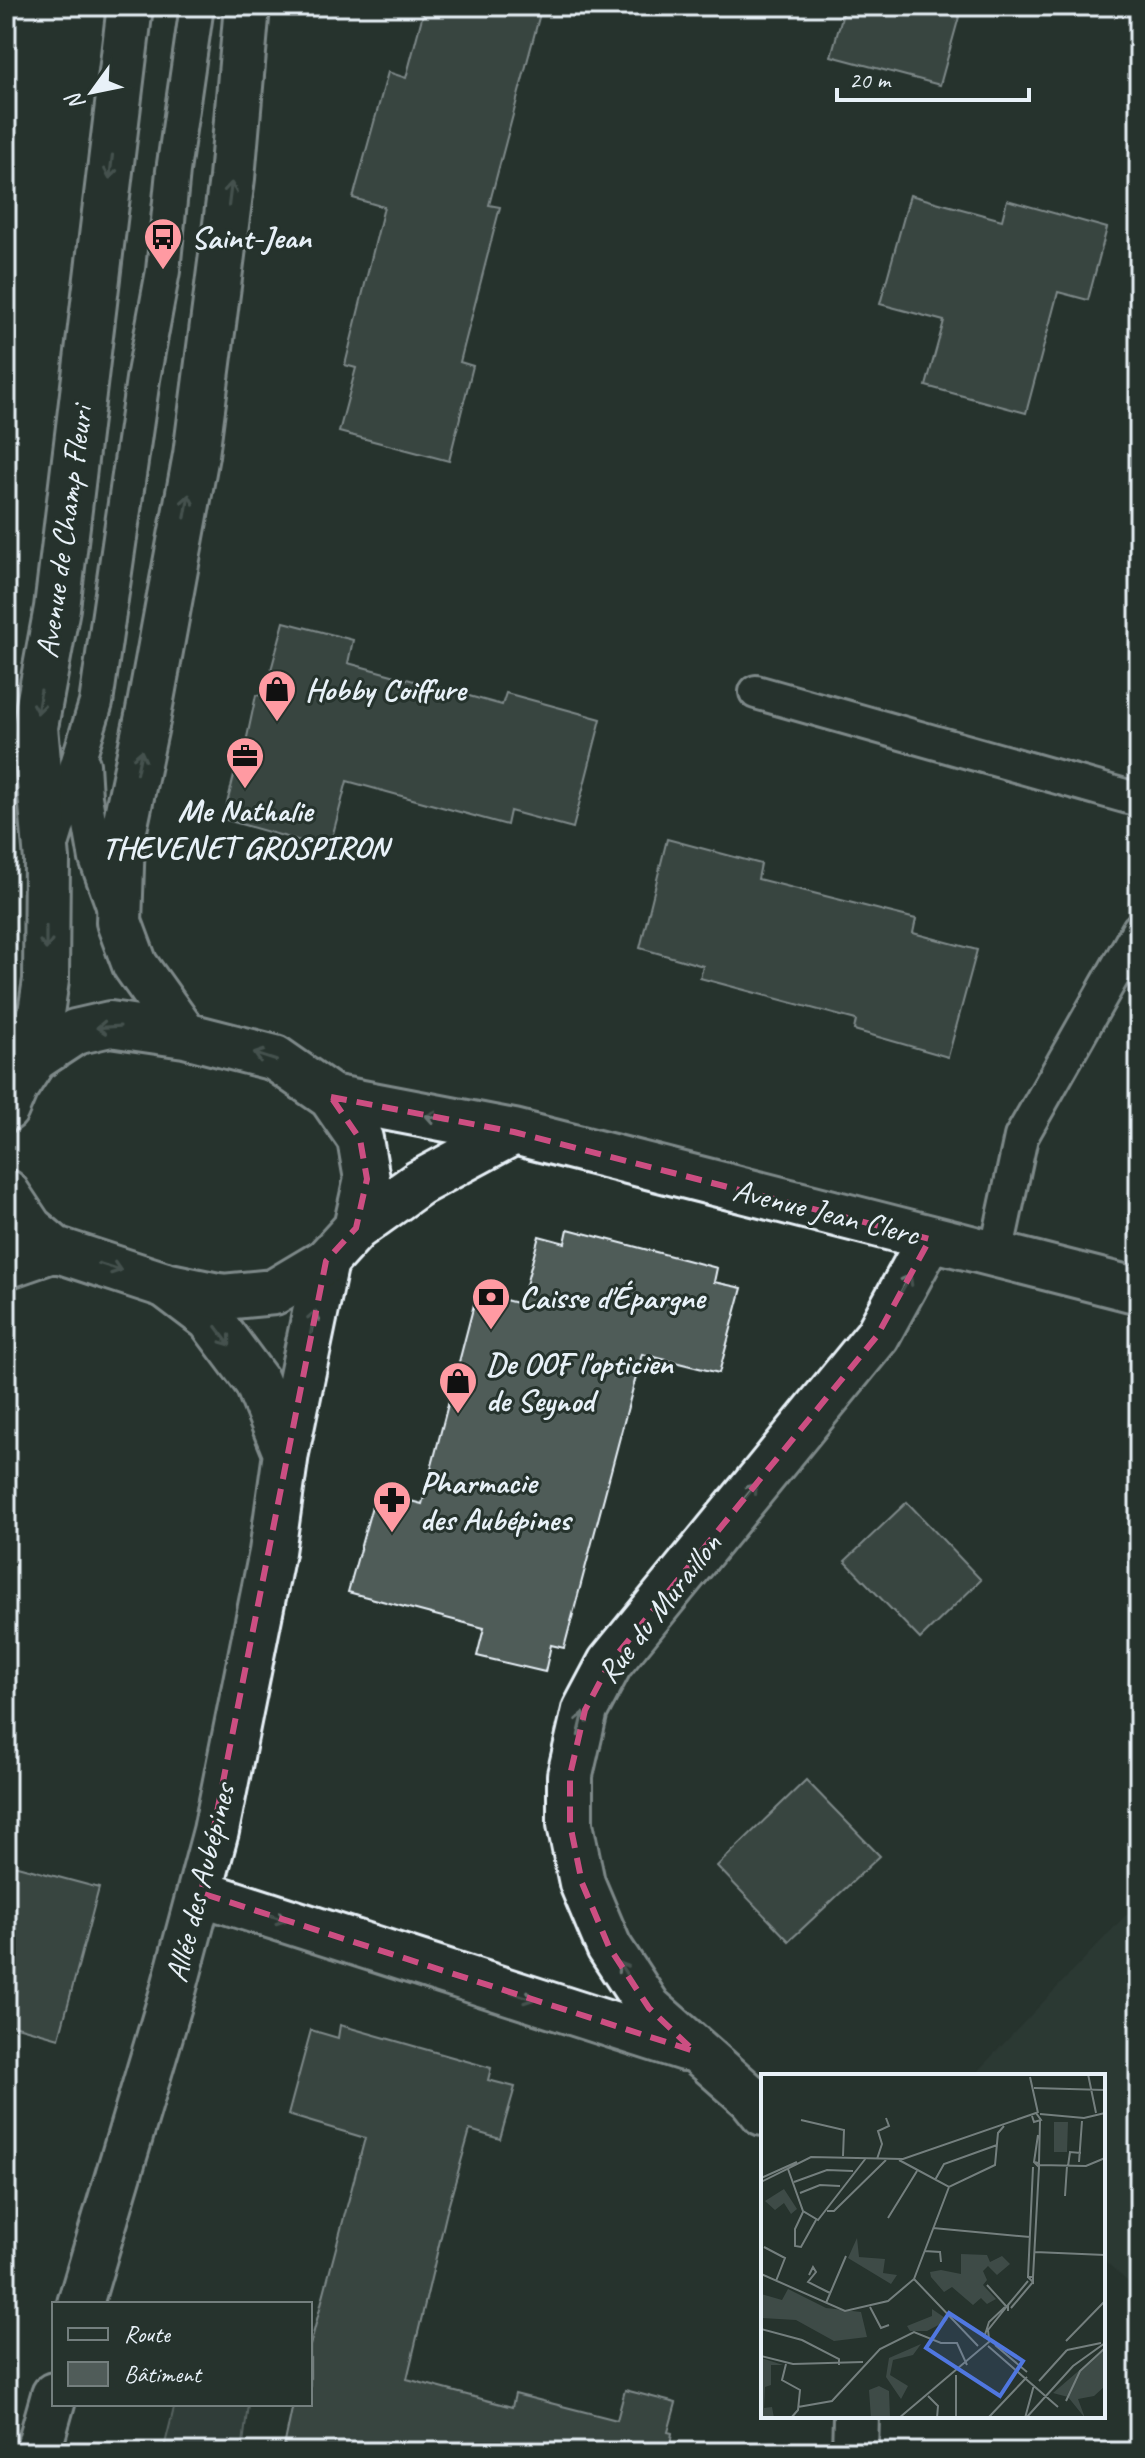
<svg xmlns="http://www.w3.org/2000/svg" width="1145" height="2458" font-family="Caveat,sans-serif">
	<rect width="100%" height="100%" fill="#26332d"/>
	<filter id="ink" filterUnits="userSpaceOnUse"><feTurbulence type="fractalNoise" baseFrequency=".0125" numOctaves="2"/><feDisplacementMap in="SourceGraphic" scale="16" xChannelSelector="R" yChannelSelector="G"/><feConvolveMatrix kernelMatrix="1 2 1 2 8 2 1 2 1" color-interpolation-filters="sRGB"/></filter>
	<g filter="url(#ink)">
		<path fill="#333f3a" d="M1139 1909V2292L1103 2259V2076H973L1125 1916Z"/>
		<path fill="#3e4b47" stroke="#939ea0" stroke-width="2" d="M175 2404H248L242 2452H163Z"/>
		<path fill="#505c59" stroke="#e8f1f8" stroke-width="2" d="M425 6H542L489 205 500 207 460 362 473 366 449 461 339 432 356 368 345 365 384 207 353 198 388 72 406 78Z
			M845 6H962L940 85 831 56Z
			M910 195 1002 220 1007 200 1107 228 1088 300 1058 292 1026 413 926 386 944 321 880 304Z
			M284 622 353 640 348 663 502 705 506 693 601 719 573 828 510 811 507 825 347 781 329 849 223 819 238 760 242 761 256 695 264 696Z
			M667 839 761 864 758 879 916 919 913 933 977 950 948 1057 854 1030 856 1020 700 978 703 966 640 948Z
			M568 1229 717 1268 714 1282 742 1288 719 1373 642 1354 564 1648 551 1645 545 1672 477 1656 484 1628 348 1592 372 1506 398 1513 403 1499 422 1504 477 1293 521 1304 539 1236 565 1243Z
			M907 1502 981 1580 920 1639 845 1561Z
			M806 1780 880 1856 789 1941 717 1866Z
			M6 1863 99 1888 59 2038 6 2023Z
			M340 2025 491 2068 488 2080 515 2087 500 2139 470 2130 447 2211 407 2379 512 2407 515 2394 617 2420 625 2390 676 2403 668 2432 672 2433 669 2452H283L293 2404H310V2346L365 2138 288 2115 311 2030 338 2038Z"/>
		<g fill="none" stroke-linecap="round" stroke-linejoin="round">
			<g stroke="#e8f1f8" stroke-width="38">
				<path id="lane" d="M756 692 1139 800
					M83 764 85 797 96 859 114 909
					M52 845 96 703 143 379 163 271 173 171 197 6
					M996 1254 1021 1137 1139 929"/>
			</g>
			<g stroke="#e8f1f8" stroke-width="50">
				<path id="street" d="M165 1285 210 1319 257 1382 286 1453
					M201 1893 684 2048
					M763 2113 751 2098 649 2008 609 1947 582 1883 570 1824V1775L585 1710 610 1663 877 1336 930 1239
					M80 2304 172 1995 216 1831 272 1552 286 1453 326 1261
					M38 2452 54 2395
					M855 2452 856 2416"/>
			</g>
			<g stroke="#e8f1f8" stroke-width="50">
				<path id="secondary" d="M185 1035 135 965 119 922 122 839 148 716 196 455 232 178 247 6
					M34 1059 46 980 47 860 35 727 57 608 130 6
					M331 1097 514 1132 1139 1291
					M6 1109 15 1088 34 1059 75 1032 110 1024 185 1035 275 1058 331 1097 360 1139 367 1179 356 1228 326 1261 274 1292 223 1297 165 1285 55 1249 30 1228 6 1192
					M356 1228 419 1183 514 1132
					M6 1266 55 1249"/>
			</g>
			<use href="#lane" stroke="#26332d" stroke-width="32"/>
			<use href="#street" stroke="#26332d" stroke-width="44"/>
			<use href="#secondary" stroke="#26332d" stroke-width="44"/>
		</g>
		<defs><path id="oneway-shaft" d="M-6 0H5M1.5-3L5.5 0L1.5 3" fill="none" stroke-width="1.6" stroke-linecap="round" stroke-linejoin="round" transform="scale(2)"/></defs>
		<g stroke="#6a7674">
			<use href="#oneway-shaft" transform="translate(111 167) rotate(97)"/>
			<use href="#oneway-shaft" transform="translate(230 194) rotate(-83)"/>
			<use href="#oneway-shaft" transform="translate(187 506) rotate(-80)"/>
			<use href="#oneway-shaft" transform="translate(39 702) rotate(99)"/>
			<use href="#oneway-shaft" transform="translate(139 762) rotate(-78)"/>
			<use href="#oneway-shaft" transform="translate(46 938) rotate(90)"/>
			<use href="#oneway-shaft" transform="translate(108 1027) rotate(176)"/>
			<use href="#oneway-shaft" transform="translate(265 1057) rotate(-162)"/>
			<use href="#oneway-shaft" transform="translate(437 1118) rotate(-169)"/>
			<use href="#oneway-shaft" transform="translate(110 1267) rotate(18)"/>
			<use href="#oneway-shaft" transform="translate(905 1285) rotate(-61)"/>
			<use href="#oneway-shaft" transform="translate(313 1322) rotate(-78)"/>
			<use href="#oneway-shaft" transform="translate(223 1336) rotate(53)"/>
			<use href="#oneway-shaft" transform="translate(749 1493) rotate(-51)"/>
			<use href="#oneway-shaft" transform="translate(581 1724) rotate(-77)"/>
			<use href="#oneway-shaft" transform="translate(275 1917) rotate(18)"/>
			<use href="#oneway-shaft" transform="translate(625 1972) rotate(-123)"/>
			<use href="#oneway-shaft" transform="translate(523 1996) rotate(18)"/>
		</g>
	</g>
	<path d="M0 0H1145V2458H0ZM331 1097 514 1132 930 1239 877 1336 610 1663 585 1710 570 1775V1824L582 1883 609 1947 649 2008 694 2051 201 1893 326 1261 356 1228 367 1179 360 1139Z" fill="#26332d" fill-opacity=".55" fill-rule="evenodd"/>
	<path fill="none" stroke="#cc4e82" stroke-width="6" stroke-dasharray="16 10" stroke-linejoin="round" d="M331 1097 514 1132 930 1239 877 1336 610 1663 585 1710 570 1775V1824L582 1883 609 1947 649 2008 694 2051 201 1893 326 1261 356 1228 367 1179 360 1139Z"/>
	<defs>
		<g id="bus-pin" transform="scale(2)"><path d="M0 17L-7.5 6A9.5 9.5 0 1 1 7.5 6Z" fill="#ff9aa2" stroke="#26332d"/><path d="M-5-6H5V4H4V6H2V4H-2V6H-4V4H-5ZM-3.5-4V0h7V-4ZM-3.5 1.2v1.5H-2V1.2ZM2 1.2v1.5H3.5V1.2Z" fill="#111"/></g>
		<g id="shop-pin" transform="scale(2)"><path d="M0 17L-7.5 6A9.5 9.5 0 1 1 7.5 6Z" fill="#ff9aa2" stroke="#26332d"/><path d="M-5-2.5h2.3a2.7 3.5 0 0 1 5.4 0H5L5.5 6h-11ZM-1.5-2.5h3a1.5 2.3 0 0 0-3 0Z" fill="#111"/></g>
		<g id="office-pin" transform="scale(2)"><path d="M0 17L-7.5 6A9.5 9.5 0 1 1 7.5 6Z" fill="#ff9aa2" stroke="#26332d"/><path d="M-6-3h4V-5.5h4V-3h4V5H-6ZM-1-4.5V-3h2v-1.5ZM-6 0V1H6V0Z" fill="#111"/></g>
		<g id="bank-pin" transform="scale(2)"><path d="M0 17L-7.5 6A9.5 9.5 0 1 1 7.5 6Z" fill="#ff9aa2" stroke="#26332d"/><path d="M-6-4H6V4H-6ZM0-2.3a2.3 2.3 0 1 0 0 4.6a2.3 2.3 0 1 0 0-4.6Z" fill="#111"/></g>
		<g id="pharmacy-pin" transform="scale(2)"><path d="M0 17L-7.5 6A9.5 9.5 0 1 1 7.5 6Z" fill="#ff9aa2" stroke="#26332d"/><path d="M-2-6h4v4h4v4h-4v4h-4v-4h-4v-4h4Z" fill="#111"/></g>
	</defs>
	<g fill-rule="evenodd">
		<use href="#bus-pin" x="163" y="237"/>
		<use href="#shop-pin" x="277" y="689"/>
		<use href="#office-pin" x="245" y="756"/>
		<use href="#bank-pin" x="491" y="1297"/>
		<use href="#shop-pin" x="458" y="1381"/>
		<use href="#pharmacy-pin" x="392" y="1500"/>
	</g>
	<g text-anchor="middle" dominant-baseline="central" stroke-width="6" stroke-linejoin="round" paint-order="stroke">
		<g font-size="32" font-weight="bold" fill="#e8f1f8" stroke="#26332d" text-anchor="start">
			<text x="191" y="237">Saint-Jean</text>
			<text x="305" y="689">Hobby Coiffure</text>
			<text x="245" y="810" text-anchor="middle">Me Nathalie<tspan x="245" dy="37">THEVENET GROSPIRON</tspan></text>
			<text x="519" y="1297">Caisse d'Épargne</text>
			<text x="486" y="1363">De OOF l'opticien<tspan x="486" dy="37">de Seynod</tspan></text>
			<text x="420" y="1482">Pharmacie<tspan x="420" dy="37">des Aubépines</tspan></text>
		</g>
		<g font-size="32" fill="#e8f1f8" stroke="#26332d">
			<text transform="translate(64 532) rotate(-82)">Avenue de Champ Fleuri</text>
			<text transform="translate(826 1212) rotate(14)">Avenue Jean Clerc</text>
			<text transform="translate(659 1608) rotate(-52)">Rue du Muraillon</text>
			<text transform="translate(200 1883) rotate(-76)">Allée des Aubépines</text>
		</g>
	</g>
	<g transform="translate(761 2074)">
		<rect width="344" height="344" fill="#26332d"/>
		<path d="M293 48H307L306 78H293ZM23 115 36 135 30 140 23 129 14 136 4 127ZM96 164 98 183 124 185 122 199 136 201 130 210 87 184ZM200 180 226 181 229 188 241 182 249 190 236 201 227 192 222 197 226 206 222 211 235 225 226 230 220 224 212 231 191 213 183 218 170 203 169 198 180 196 200 200ZM27 215 65 234 100 238 106 263 73 267 35 246 0 244V220L21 226ZM171 235 187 246 166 257H149L146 252 171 242ZM160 270 152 281 132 286 129 301 147 312 140 325 125 303 128 284ZM344 274 343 313 333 322 317 325 324 344 307 323 292 319ZM0 284 22 291H10V311L4 313 3 334 11 333 13 344H0ZM118 312 128 317 129 344H110L108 316Z" fill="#3e4b47"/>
		<path fill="none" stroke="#747f7e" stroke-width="2" d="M327 0 335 39M269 3 277 39M273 14 344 16M279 40 323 44 344 39M40 46 83 56 82 82M116 85 121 70 117 57 128 52 125 44M138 86 188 113 234 91 237 59 243 52M273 88 278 93V89L273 88 277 61M278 88 279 47M318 88 321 47M278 91 325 92 344 84M307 92 309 78 320 79M27 95 42 137 57 146 105 84M0 104 36 88M174 106 183 90 236 71M0 108 50 83 142 85 275 39 280 46 273 48 271 42M33 108 66 96 92 97M39 119 59 111 79 112M304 122 306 92M66 137H73L125 86M42 138 34 155V172L40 173 55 146M127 144 156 97M172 154 269 163M3 173 24 184 15 207M163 177 179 178 180 188M274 178 344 181M0 200 84 237 127 227 153 205 188 113M48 201 52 193 55 198 47 208 69 219M267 203 272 208V203H267L272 93M272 203 278 93M153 205 217 272M226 211 245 232M65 229 85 182M247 231 267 207M109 233 120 254 128 251M250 234 272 208M0 255 41 266 78 285V291M223 264 228 248 244 233M228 265 227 256 247 231V237M305 267 344 227M234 271 266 298M227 272 297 333M306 276 340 269M0 282 32 290 102 288M25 290 21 306 39 316 37 336 30 344M278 307 306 276M167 322 177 332 176 344M305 327 319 297 344 274M37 333 71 327 119 275 153 258 180 269H196L206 291M138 344 229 267M195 344V301M227 344 266 303M264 344 273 311M265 344 312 292 344 269"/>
		<path fill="#5077e0" fill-opacity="0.15" stroke="#5077e0" stroke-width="4" d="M188 239 262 287 239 322 165 274Z"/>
		<rect width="344" height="344" fill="none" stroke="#e8f1f8" stroke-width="4"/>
	</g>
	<rect width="1145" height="2458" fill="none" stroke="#26332d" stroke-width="32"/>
	<rect x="16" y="16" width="1113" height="2426" fill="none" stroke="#e8f1f8" stroke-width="3" filter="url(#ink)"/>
	<rect x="52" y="2302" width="260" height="104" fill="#26332d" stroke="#747f7e" stroke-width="2"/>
	<rect x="68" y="2328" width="40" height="12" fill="#26332d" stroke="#747f7e" stroke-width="2"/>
	<text x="124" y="2342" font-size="24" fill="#e8f1f8">Route</text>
	<rect x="68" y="2362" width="40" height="24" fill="#505c59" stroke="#747f7e" stroke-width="2"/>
	<text x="124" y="2382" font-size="24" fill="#e8f1f8">Bâtiment</text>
	<g transform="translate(92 92) rotate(237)" stroke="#26332d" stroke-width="6" paint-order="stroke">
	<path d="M0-6L14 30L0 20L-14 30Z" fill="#e8f1f8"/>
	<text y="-12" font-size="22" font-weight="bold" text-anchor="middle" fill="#e8f1f8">N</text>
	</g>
	<path d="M837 88v12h192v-12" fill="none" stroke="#e8f1f8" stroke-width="4"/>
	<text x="849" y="88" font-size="24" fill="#e8f1f8" stroke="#26332d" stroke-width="6" paint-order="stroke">20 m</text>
</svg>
